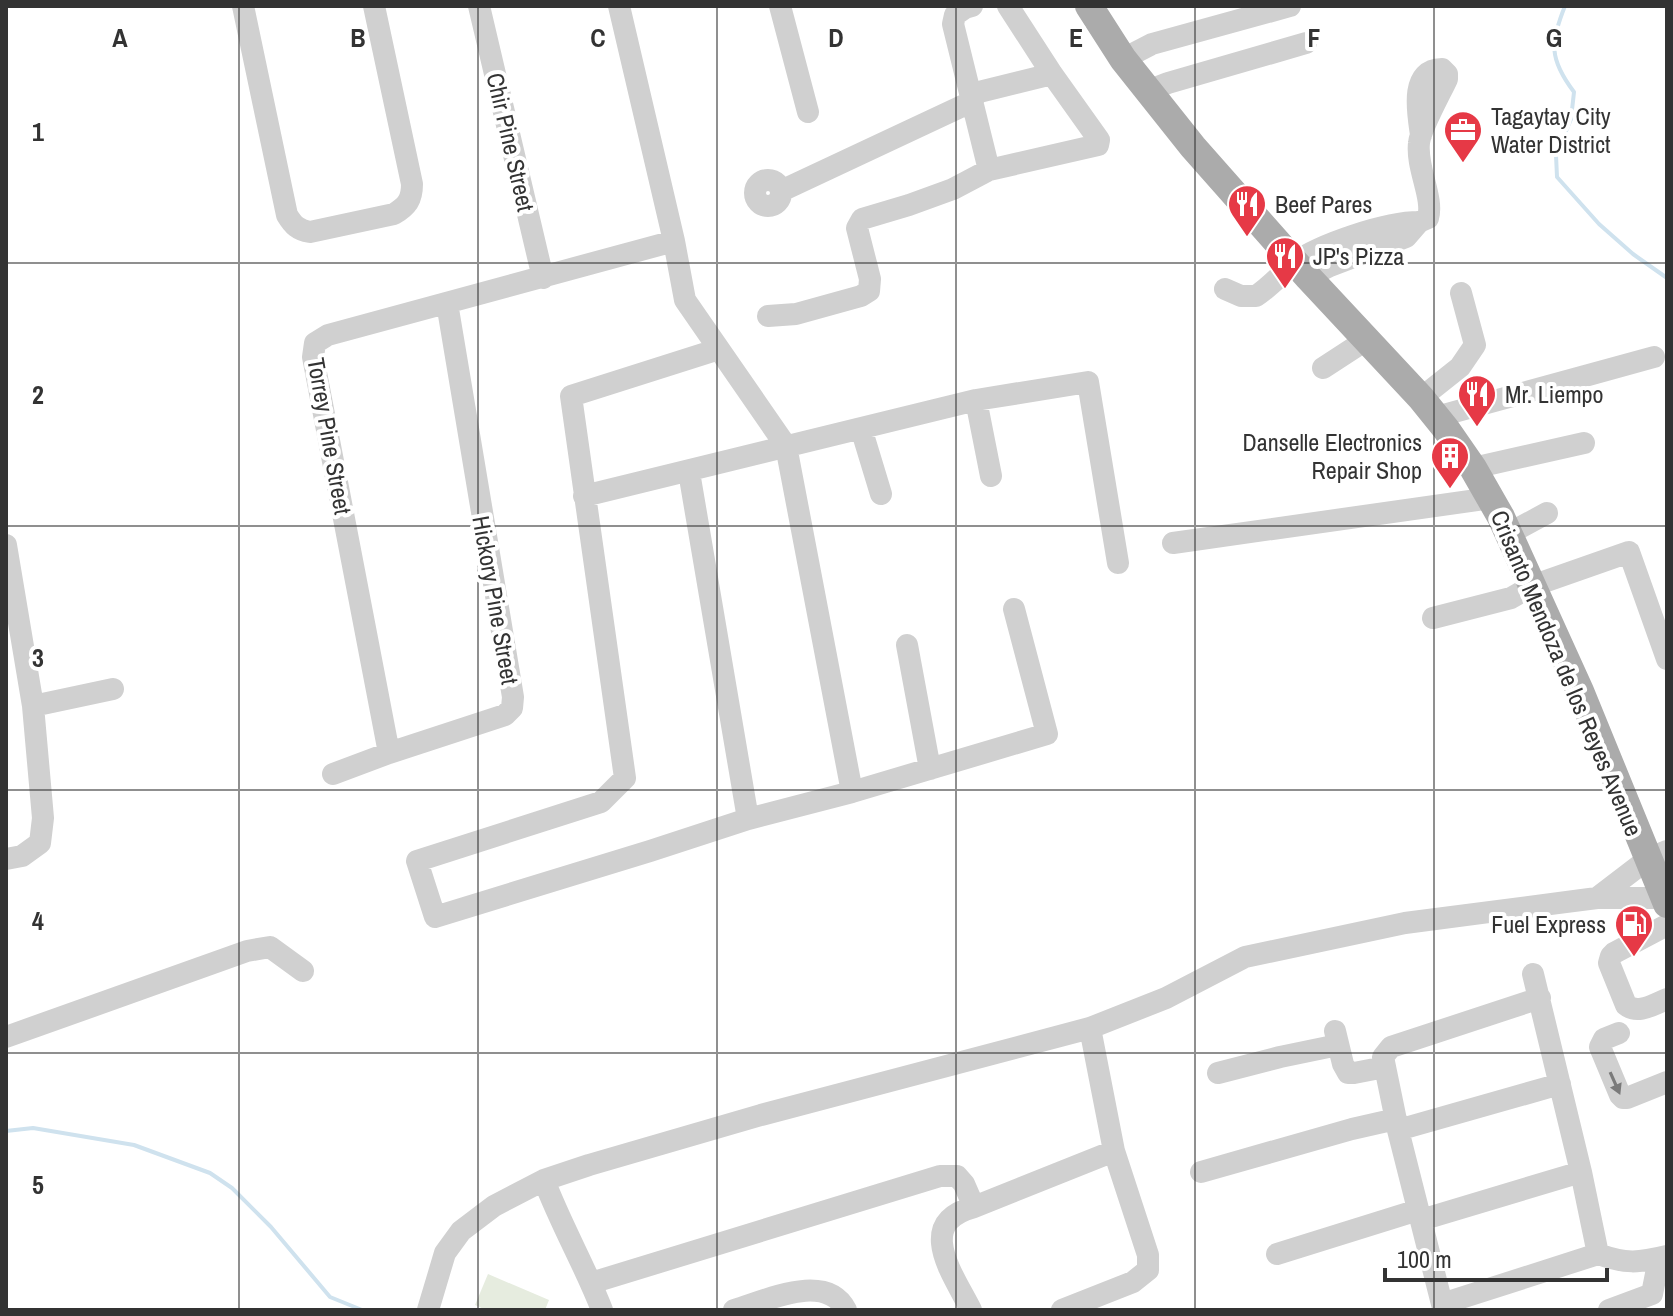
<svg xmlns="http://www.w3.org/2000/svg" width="1673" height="1316" font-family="'Archivo Narrow',sans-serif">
	<rect width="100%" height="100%" fill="#fff"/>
	<path fill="#e6ecdf" d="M488 1274 549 1300 545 1310H486L475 1305Z"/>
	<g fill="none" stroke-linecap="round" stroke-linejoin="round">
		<path stroke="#cfe2ee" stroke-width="4" d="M1565 6C1550 43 1549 59 1574 92L1571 119 1556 155 1557 177 1599 224 1633 254 1667 278
			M6 1131 33 1128 134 1145 210 1173 232 1188 271 1227 330 1297 362 1310"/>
		<path stroke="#d0d0d0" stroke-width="22" d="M243 6 287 215C293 225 298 230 310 232L394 214C407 206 412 200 412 184L374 6
			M479 6 543 278
			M619 6 674 241 685 300 786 446 852 792
			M780 6 808 112
			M972 6 965 8 955 15 953 24 989 170
			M1123 59 1152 44 1290 6
			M1150 90 1168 83 1306 43
			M971 94 1052 74
			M755 193a13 13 0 1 1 26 0a13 13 0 1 1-26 0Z
			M781 191 973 101
			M1308 277 1330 266 1406 237 1419 222 1428 218C1434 198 1416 168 1419 143 1420 130 1440 94 1447 79V74L1442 69C1409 69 1418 114 1421 135
			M1225 289 1241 296H1256C1270 287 1281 274 1294 263 1320 244 1386 222 1419 222
			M768 316 796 314 861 296 869 291 870 279 857 228 862 219 909 205 953 189 989 170 1098 145 1099 140 1052 74 1008 6
			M719 349 571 396 625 778 601 802 417 861 435 917 650 851 748 819 852 792 1047 734 1014 609
			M1323 368 1366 340
			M1421 398 1460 367 1475 345 1461 293
			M976 400 991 476
			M1436 417 1654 357
			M861 428 881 494
			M1473 468 1584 443
			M689 472 748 819
			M584 496 976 400 1088 382 1118 563
			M1508 534 1547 513
			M1173 543 1491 498
			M6 545 33 706 43 818 40 843 22 856 6 859
			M1433 618 1511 598 1532 586 1629 552 1667 659
			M907 645 930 769
			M33 706 113 689
			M389 753 313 357 315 343 328 335 674 241
			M333 774 389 753 505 715 512 708 513 697 447 303
			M1597 898 1648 859 1667 851
			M1667 925 1614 953 1611 956 1609 963 1626 1005C1638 1015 1654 1004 1667 999
			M1533 974 1581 1172 1598 1254
			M1540 998 1391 1047 1383 1057 1398 1130 1442 1304 1598 1254C1626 1264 1638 1263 1667 1256
			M1335 1031 1343 1064 1348 1073H1354L1385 1067
			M1619 1033 1604 1039 1600 1047 1620 1095 1623 1098H1627L1667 1082
			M6 1037 247 951 270 947 303 971
			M1218 1073 1280 1057 1338 1045
			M1398 1130 1560 1084
			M1201 1172 1352 1129 1396 1119
			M544 1180C561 1225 585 1266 602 1310
			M1421 1220 1581 1172
			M1277 1254 1418 1210
			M591 1283 940 1176H957L964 1184 974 1207
			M428 1310 445 1253 461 1231 494 1206 544 1180 589 1165 761 1115 1090 1028 1166 998 1245 957 1405 923 1597 898H1664
			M734 1310C766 1301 826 1271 846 1310
			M971 1310C953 1274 914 1223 974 1207L1114 1151
			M1062 1310 1133 1282 1148 1270V1255L1114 1151 1090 1028
			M1609 1310 1652 1294 1656 1274 1667 1271"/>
		<path stroke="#ababab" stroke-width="28" d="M1089 6 1123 59 1193 147 1308 277 1421 398 1446 429 1473 468 1501 517 1580 691 1667 904"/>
	</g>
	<defs><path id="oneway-solid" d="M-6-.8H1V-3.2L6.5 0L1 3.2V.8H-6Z" transform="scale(2)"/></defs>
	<use fill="#7a7a7a" href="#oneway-solid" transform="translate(1615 1083) rotate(66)"/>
	<path fill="none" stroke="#333" stroke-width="2" stroke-opacity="0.55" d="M239 6V1310M478 6V1310M717 6V1310M956 6V1310M1195 6V1310M1434 6V1310M6 263H1667M6 526H1667M6 790H1667M6 1053H1667"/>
	<defs>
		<g id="office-pin" transform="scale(2)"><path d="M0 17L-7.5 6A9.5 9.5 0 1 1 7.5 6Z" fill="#e63946" stroke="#fff"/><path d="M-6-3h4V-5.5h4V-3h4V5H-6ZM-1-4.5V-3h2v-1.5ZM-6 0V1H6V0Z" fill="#fff"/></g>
		<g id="restaurant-pin" transform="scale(2)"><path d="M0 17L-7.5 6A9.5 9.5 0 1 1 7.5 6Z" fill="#e63946" stroke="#fff"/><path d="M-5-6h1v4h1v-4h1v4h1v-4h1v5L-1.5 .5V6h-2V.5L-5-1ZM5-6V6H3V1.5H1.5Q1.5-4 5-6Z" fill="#fff"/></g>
		<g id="building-pin" transform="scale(2)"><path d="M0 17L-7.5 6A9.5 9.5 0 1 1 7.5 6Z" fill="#e63946" stroke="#fff"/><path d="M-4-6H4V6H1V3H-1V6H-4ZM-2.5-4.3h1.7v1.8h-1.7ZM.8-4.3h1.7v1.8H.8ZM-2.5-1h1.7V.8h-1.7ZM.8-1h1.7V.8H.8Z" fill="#fff"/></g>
		<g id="fuel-pin" transform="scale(2)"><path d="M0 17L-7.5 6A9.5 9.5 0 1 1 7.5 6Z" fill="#e63946" stroke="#fff"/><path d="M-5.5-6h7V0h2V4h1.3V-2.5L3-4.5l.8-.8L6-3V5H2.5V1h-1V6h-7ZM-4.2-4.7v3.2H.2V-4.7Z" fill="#fff"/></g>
	</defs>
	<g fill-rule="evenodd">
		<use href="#office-pin" x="1463" y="130"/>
		<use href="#restaurant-pin" x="1247" y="204"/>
		<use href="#restaurant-pin" x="1285" y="256"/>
		<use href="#restaurant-pin" x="1477" y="394"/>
		<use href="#building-pin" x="1450" y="456"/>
		<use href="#fuel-pin" x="1634" y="924"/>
	</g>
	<g text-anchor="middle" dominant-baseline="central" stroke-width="8" stroke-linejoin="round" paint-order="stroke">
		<g font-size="24" fill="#333" stroke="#fff" text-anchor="start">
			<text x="1491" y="116">Tagaytay City<tspan x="1491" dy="28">Water District</tspan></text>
			<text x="1275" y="204">Beef Pares</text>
			<text x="1313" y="256">JP's Pizza</text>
			<text x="1505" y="394">Mr. Liempo</text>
			<text x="1422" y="442" text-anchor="end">Danselle Electronics<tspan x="1422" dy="28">Repair Shop</tspan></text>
			<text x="1606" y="924" text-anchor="end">Fuel Express</text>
		</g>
		<g font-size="24" fill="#333" stroke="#fff">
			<text transform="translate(511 142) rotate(77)">Chir Pine Street</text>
			<text transform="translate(330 436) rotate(80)">Torrey Pine Street</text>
			<text transform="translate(496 600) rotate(80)">Hickory Pine Street</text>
			<text transform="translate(1567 673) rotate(67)">Crisanto Mendoza de los Reyes Avenue</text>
		</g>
	</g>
	<g font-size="26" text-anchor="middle" font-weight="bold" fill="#333" stroke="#fff" stroke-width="8" stroke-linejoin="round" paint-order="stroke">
		<text x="120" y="47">A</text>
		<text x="358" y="47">B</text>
		<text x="598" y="47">C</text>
		<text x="836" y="47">D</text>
		<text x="1076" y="47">E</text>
		<text x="1314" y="47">F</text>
		<text x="1554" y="47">G</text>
		<text x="38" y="141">1</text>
		<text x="38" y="404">2</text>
		<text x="38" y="667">3</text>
		<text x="38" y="930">4</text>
		<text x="38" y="1194">5</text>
	</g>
	<rect width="1673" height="1316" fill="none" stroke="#333333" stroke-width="16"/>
	<path d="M1385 1268v12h222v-12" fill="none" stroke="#333333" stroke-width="4"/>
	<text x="1397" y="1268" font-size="24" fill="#333333" stroke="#ffffff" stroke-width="6" paint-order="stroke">100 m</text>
</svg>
